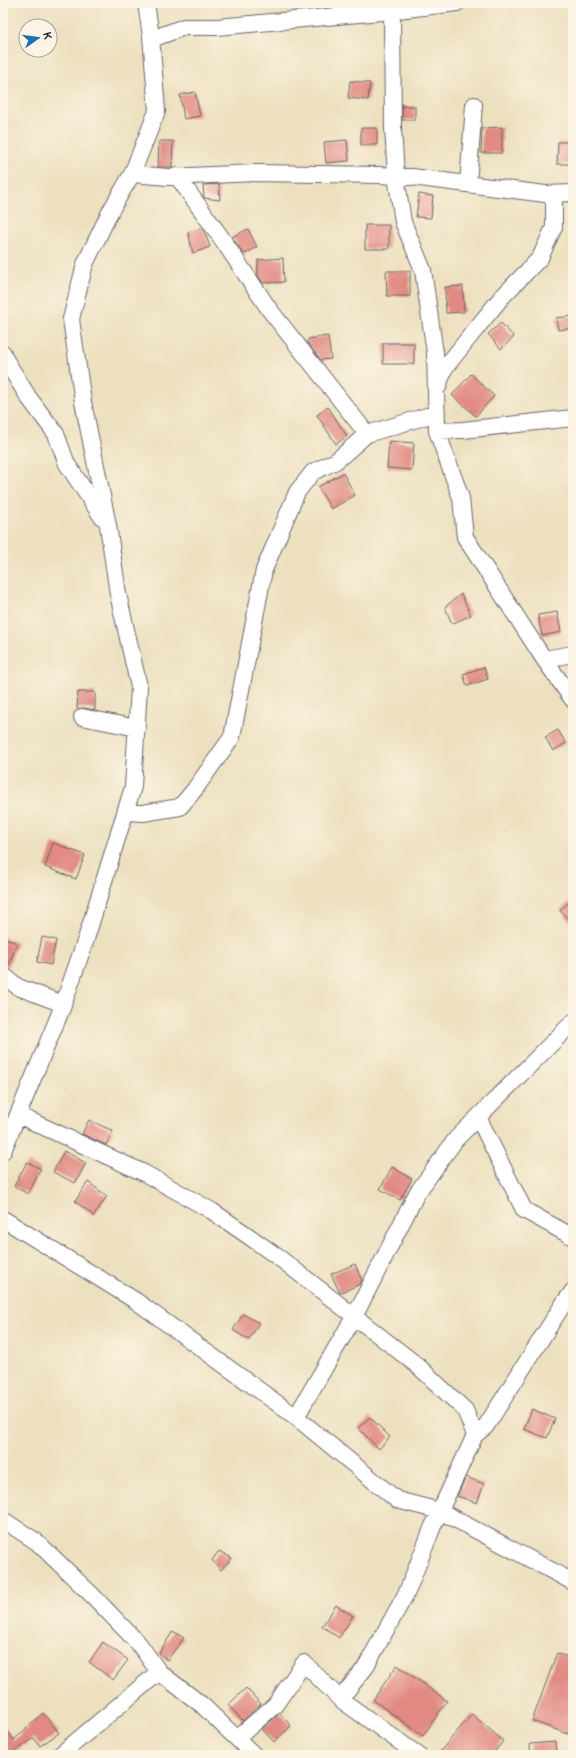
<svg xmlns="http://www.w3.org/2000/svg" width="576" height="1758" font-family="Pangolin,sans-serif">
	<rect width="100%" height="100%" fill="#fcf5e5"/>
	<filter id="ink" filterUnits="userSpaceOnUse"><feTurbulence type="fractalNoise" baseFrequency=".025" numOctaves="2"/><feDisplacementMap in="SourceGraphic" scale="8" xChannelSelector="R" yChannelSelector="G"/><feConvolveMatrix kernelMatrix="1 2 1 2 8 2 1 2 1" color-interpolation-filters="sRGB"/></filter>
	<filter id="wash" filterUnits="userSpaceOnUse"><feTurbulence type="fractalNoise" baseFrequency=".012" numOctaves="4" result="noise"/><feDisplacementMap in="SourceGraphic" scale="16" xChannelSelector="R" yChannelSelector="G"/><feGaussianBlur stdDeviation="0.9" result="paint"/><feColorMatrix in="noise" values="0 0 0 0 0 0 0 0 0 0 0 0 0 0 0 0 0 1.4 0 .05"/><feComposite in="paint" operator="in"/></filter>
	<g filter="url(#wash)">
		<rect width="100%" height="100%" fill="#ede0bf"/>
		<g id="blocks">
			<path fill="#e18982" d="M350 81 370 83 368 100 348 98Z
				M195 92 200 116 184 119 180 95Z
				M402 106H415V120H402Z
				M502 127V153H481L482 128Z
				M361 128H377V145H361Z
				M347 140 349 161 326 163 324 142Z
				M159 141H173L172 167H158Z
				M558 142H573V164H557Z
				M219 184 220 200 204 198 203 185Z
				M419 194 433 196 431 218 416 217Z
				M365 225H389V249H365Z
				M203 228 210 247 193 253 188 232Z
				M248 229 257 247 244 254 232 237Z
				M283 258 284 282 263 283 258 276V260Z
				M386 271H410V296H387Z
				M463 286 464 312 446 313 445 287Z
				M573 316V328L558 330 556 318Z
				M501 323 514 337 501 349 488 334Z
				M328 336 331 359 321 360 308 344V339Z
				M383 343H414V364H383Z
				M471 374 494 396 476 416 452 395Z
				M328 407 347 436 336 444 317 415Z
				M389 441 414 443 412 470 387 468Z
				M343 473 355 495 331 509 318 487Z
				M461 594 471 615 452 624 445 607Z
				M557 612 561 632 542 636 538 615Z
				M484 667 488 679 467 686 463 674Z
				M78 692H95V710L83 708 77 709Z
				M558 730 566 743 553 751 545 737Z
				M53 843 85 855 76 879 45 867Z
				M573 899V925L560 910Z
				M3 937 17 943 8 967 3 966Z
				M42 937 56 940 51 965 37 962Z
				M89 1120 113 1131 106 1145 82 1134Z
				M64 1151 86 1163 75 1183 53 1172Z
				M27 1162 41 1169 28 1194 14 1186Z
				M392 1167 412 1179 400 1200 380 1189Z
				M88 1182 107 1196 94 1216 75 1201Z
				M355 1264 362 1281 360 1284 340 1293 331 1274Z
				M243 1314 259 1323 249 1340 233 1330Z
				M532 1409 555 1419 547 1438 524 1429Z
				M370 1417 390 1437 379 1449 358 1428Z
				M466 1477 484 1484 477 1503 457 1496Z
				M219 1551 232 1558 221 1570 212 1560Z
				M336 1605 353 1616 339 1638 322 1626Z
				M173 1631 184 1638 167 1660 159 1653Z
				M103 1642 128 1660 113 1680 89 1662Z
				M557 1653 573 1659V1720L568 1734 532 1721Z
				M397 1665 447 1701 423 1736 373 1700Z
				M246 1688 261 1704 243 1721 228 1705Z
				M43 1713 59 1733 40 1746 34 1738 10 1755H3V1724L14 1740Z
				M280 1713 291 1726 274 1742 262 1729Z
				M472 1714 503 1741 492 1755H437Z
				M555 1742 556 1755H531L530 1744Z"/>
		</g>
	</g>
	<g filter="url(#ink)">
		<use href="#blocks" fill-opacity="0" stroke="#696469" stroke-width="1"/>
		<g fill="none" stroke-linecap="round" stroke-linejoin="round">
			<g stroke="#696469" stroke-width="18">
				<path id="minor" d="M392 11 393 128 396 176 403 222 423 270 435 353 437 431 461 498 465 537 544 659 573 700
					M152 39 184 27H217L381 12 457 3
					M132 174 168 177 256 173 380 175 412 177 545 194 573 193
					M177 176 220 236 269 309 367 434 437 413
					M468 184 474 105
					M3 353 5 359 29 398 56 434 67 464 102 517
					M438 387 444 369 475 330 501 298 540 258 554 227V194
					M437 431 463 430 573 418
					M544 659 573 654
					M82 717 137 728
					M126 812 143 813 180 807 195 789 232 737 264 570 297 492 313 472 336 461 367 434
					M3 975 18 987 63 1004
					M18 1115 144 1173 212 1211 247 1235 282 1260 418 1366 465 1410 475 1435 433 1526 407 1592 365 1668 340 1699
					M478 1117 524 1210 573 1237
					M3 1151 62 1008 86 939 133 787 139 687 118 594 108 525 83 402 71 319 85 264 111 210 132 174 157 111 151 36 146 3
					M3 1219 136 1301 296 1417 397 1500 440 1511 573 1582
					M296 1417 354 1317 417 1193 456 1139 573 1022
					M475 1435 486 1426 564 1303 573 1291
					M3 1520 37 1542 93 1596 139 1644 159 1672 202 1705 254 1755
					M237 1738 275 1705 304 1663 340 1699 418 1755
					M60 1755 159 1672"/>
			</g>
			<use href="#minor" stroke="#fff" stroke-width="16"/>
		</g>
	</g>
	<rect width="576" height="1758" fill="none" stroke="#fcf5e5" stroke-width="16"/>
	<g transform="translate(38 38) rotate(76)"><circle r="19" fill="#fcf5e5" stroke="#a5a1a1"/>
	<path d="M0-3L7 15L0 10L-7 15Z" fill="#1f6fb2"/>
	<text y="-6" font-size="11" font-weight="bold" text-anchor="middle" fill="#22223b">K</text>
	</g>
</svg>
